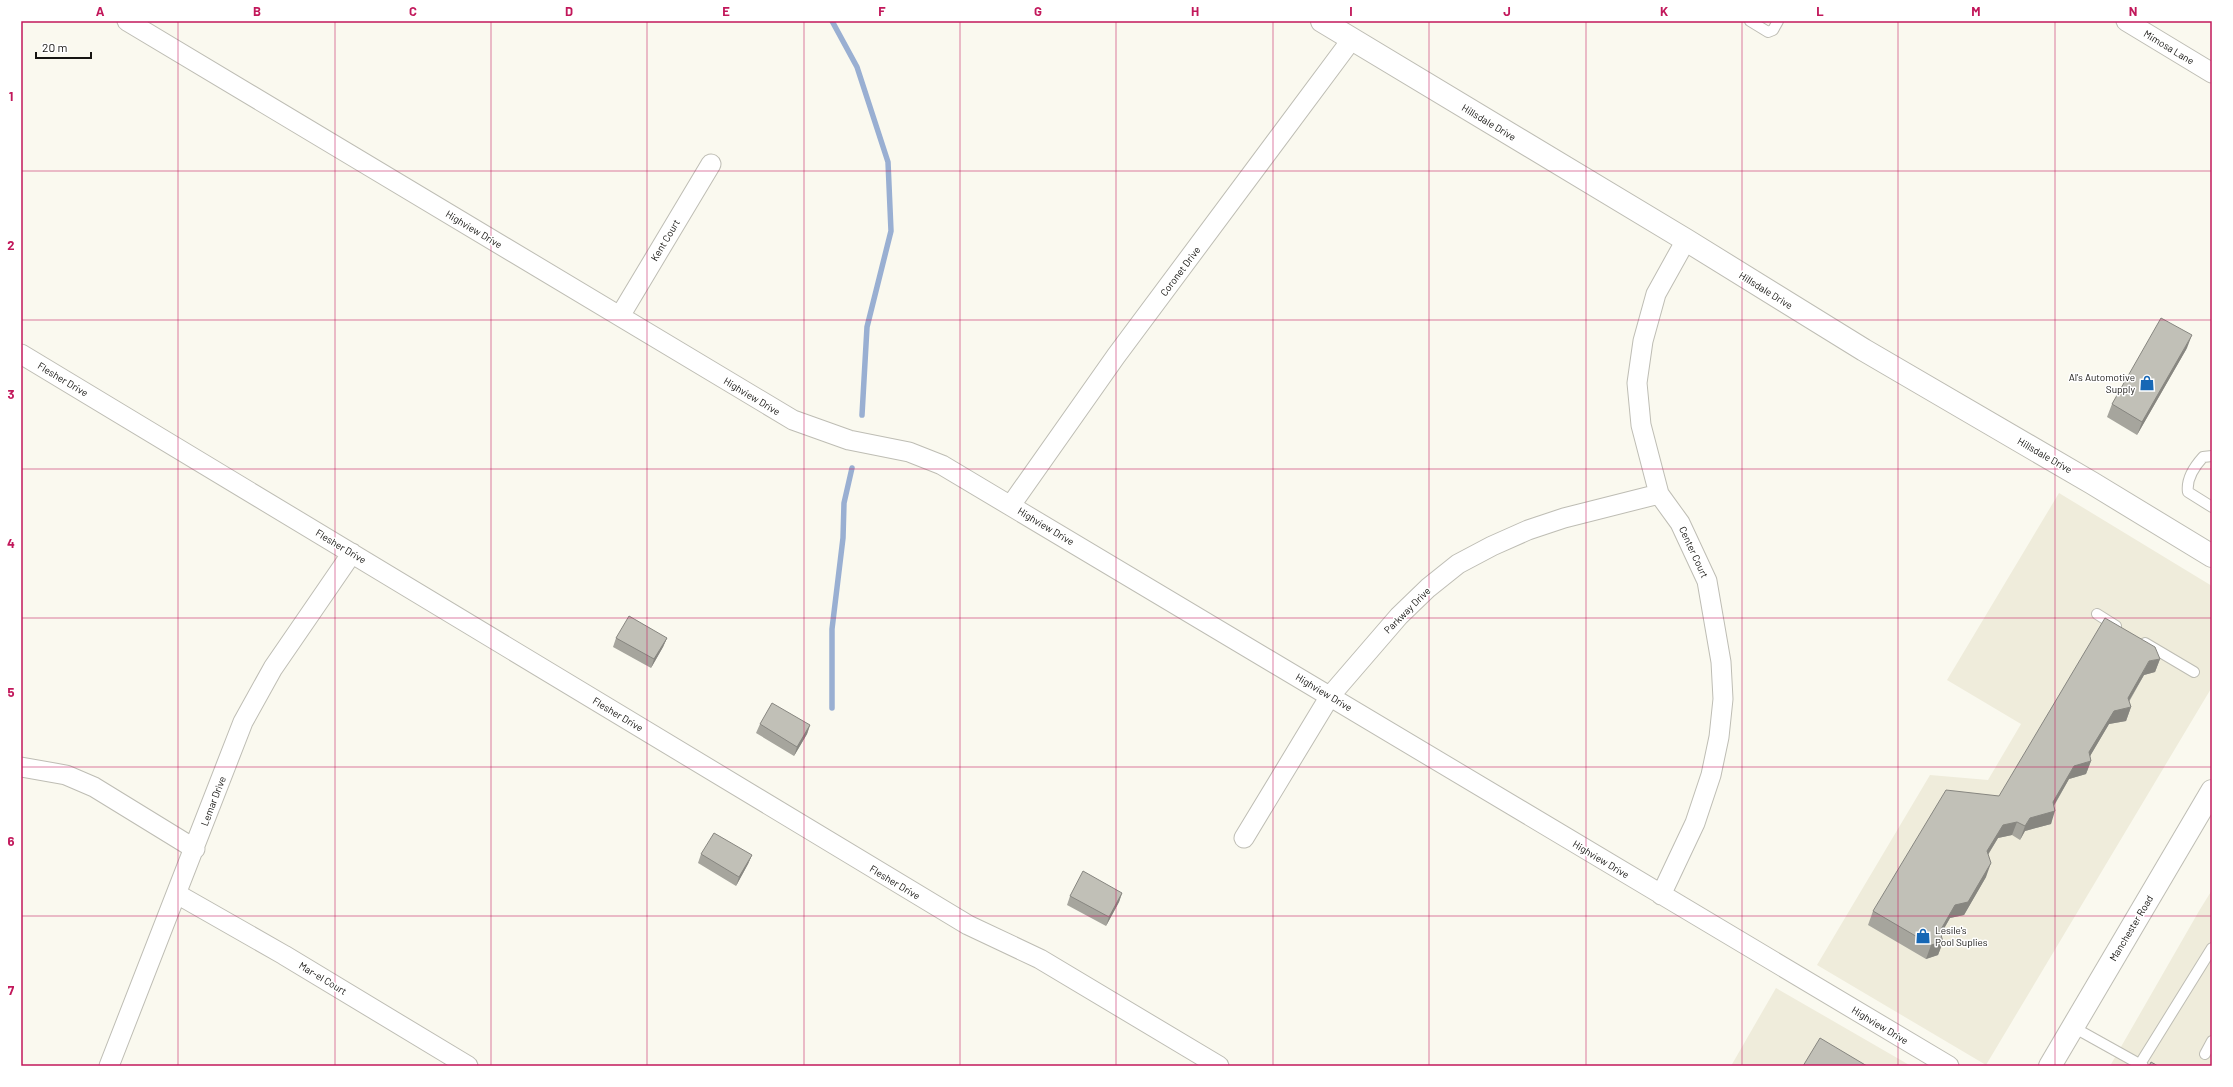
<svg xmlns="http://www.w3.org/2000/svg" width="2233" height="1087" font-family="Barlow,sans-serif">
	<rect width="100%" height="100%" fill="#faf9ef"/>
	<path fill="#efecdb" d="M2059 493 2212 586V687L1986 1065 1817 965 1930 775 1988 780 2021 724 1947 680Z
		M2212 890V1066H2110L2199 911Z
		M1776 988 1911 1066H1731Z"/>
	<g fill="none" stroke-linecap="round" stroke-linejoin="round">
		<path stroke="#99afd2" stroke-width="5.5" d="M832 21 857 67 888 162 891 231 867 327 862 415
			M832 708V629L843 538 844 503 852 468"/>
		<g stroke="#bebdb4" stroke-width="12">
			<path id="lane" d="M1750 21 1768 32 1773 30 1778 21
				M2212 456 2203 457C2194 467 2186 479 2188 492L2212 507
				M2097 614 2116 626
				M2145 643 2194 672
				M2073 1027 2143 1066
				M2205 1054 2212 1041
				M2140 1064 2212 948"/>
		</g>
		<g stroke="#bebdb4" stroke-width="21">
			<path id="street" d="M127 21 793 420 849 440 909 452 942 465 1949 1066
				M2126 21 2212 73
				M620 316 711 164
				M21 354 968 925 1040 959 1219 1066
				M1011 505 1116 356 1352 39
				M21 767 66 775 94 787 195 849
				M1244 838 1330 696 1399 616 1428 588 1458 564 1492 546 1528 530 1564 518 1659 494
				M177 894 284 955 468 1066
				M1661 895 1695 823 1711 775 1719 737 1723 699 1721 662 1707 581 1680 523 1659 494 1641 425 1637 383 1643 341 1656 294 1686 240
				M109 1066 243 722 273 668 352 553"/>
		</g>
		<g stroke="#bebdb4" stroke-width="24">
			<path id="secondary" d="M1322 21 1686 240 1864 350 2092 483 2212 556"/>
		</g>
		<g stroke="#bebdb4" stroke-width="24">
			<path id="highway" d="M2050 1066 2212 791"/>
		</g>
		<use href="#lane" stroke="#fff" stroke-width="10"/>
		<use href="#street" stroke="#fff" stroke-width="19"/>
		<use href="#secondary" stroke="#fff" stroke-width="22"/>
		<use href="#highway" stroke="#fff" stroke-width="22"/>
	</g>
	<path fill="#a6a59d" d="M2187 348 2137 435 2107 417 2112 404Z
		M616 638H667L663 647 651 668 613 647Z
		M2160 659 2155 672 2144 675 2129 702 2131 707 2126 721 2109 724 2090 756 2091 761 2086 774 2069 779 2054 806 2051 824 2025 831 2020 840 2012 835 1998 838 1988 855 1986 877 1964 915 1950 918 1941 934 1943 942 1938 955 1926 959 1868 925 1873 911 1999 796Z
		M760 724 810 725 807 734 794 756 756 733Z
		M701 854 752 855 748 864 736 886 698 863Z
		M1122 893 1119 902 1106 926 1067 905 1070 896Z"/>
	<path fill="#878680" d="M2192 335 2187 348 2137 435 2142 422Z
		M667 638 663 647 651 668 654 659Z
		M2160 659 2155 672 2144 675 2124 709 2131 707 2126 721 2109 724 2086 763 2091 761 2086 774 2069 779 2050 812 2055 811 2051 824 2025 831 2020 840 2025 826 2030 818 2053 802 2074 766 2114 711 2128 698 2149 661Z
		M810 725 807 734 794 756 797 747Z
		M2017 822 2012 835 1998 838 1982 864 1987 851 2003 825Z
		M752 855 748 864 736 886 739 877Z
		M1991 863 1986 877 1964 915 1950 918 1935 944 1940 931 1955 905Z
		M1122 893 1119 902 1106 926 1109 917Z
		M1943 942 1938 955 1926 959 1931 945Z"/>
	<path fill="#c1c0b7" stroke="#878680" d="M2161 318 2192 335 2142 422 2112 404Z
		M629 616 667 638 654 659 616 638Z
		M2105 618 2155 647 2160 659 2149 661 2128 698 2131 707 2114 711 2089 752 2091 761 2074 766 2053 802 2055 811 2030 818 2025 826 2017 822 2003 825 1987 851 1991 863 1968 902 1955 905 1940 931 1943 942 1931 945 1873 911 1946 790 1999 796Z
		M772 703 810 725 797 747 760 724Z
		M714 833 752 855 739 877 701 854Z
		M1083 871 1122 893 1109 917 1070 896Z
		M1820 1038 1867 1066H1803Z
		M2151 1062 2158 1066H2149Z"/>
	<path fill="none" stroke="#c2185b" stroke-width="1" stroke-opacity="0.55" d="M178 21V1066M335 21V1066M491 21V1066M647 21V1066M804 21V1066M960 21V1066M1116 21V1066M1273 21V1066M1429 21V1066M1586 21V1066M1742 21V1066M1898 21V1066M2055 21V1066M21 171H2212M21 320H2212M21 469H2212M21 618H2212M21 767H2212M21 916H2212"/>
	<defs>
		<g id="shop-bare" transform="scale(1.2)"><path d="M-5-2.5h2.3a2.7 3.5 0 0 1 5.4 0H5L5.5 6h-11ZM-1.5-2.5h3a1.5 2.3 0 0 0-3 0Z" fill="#1667b5" stroke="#fff" stroke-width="2.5" paint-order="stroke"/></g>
	</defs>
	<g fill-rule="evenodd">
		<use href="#shop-bare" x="2147" y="383"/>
		<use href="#shop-bare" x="1923" y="936"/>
	</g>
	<g text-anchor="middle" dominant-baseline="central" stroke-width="3" stroke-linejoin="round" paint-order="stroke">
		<g font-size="10" fill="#161512" stroke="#fff">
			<text transform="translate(2169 47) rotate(31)">Mimosa Lane</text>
			<text transform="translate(1489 122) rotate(31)">Hillsdale Drive</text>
			<text transform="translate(474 229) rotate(31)">Highview Drive</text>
			<text transform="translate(665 240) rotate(-59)">Kent Court</text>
			<text transform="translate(1180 271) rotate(-53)">Coronet Drive</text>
			<text transform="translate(1766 290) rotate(32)">Hillsdale Drive</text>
			<text transform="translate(63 379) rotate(31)">Flesher Drive</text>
			<text transform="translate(752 396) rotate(31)">Highview Drive</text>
			<text transform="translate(2045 455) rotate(30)">Hillsdale Drive</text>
			<text transform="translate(1046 526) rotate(31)">Highview Drive</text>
			<text transform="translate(341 546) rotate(31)">Flesher Drive</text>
			<text transform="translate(1694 552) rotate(65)">Center Court</text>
			<text transform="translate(1407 610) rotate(-45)">Parkway Drive</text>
			<text transform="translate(1324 692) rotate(31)">Highview Drive</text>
			<text transform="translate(618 714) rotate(31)">Flesher Drive</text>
			<text transform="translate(213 801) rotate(-69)">Lemar Drive</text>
			<text transform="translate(1601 859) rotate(31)">Highview Drive</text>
			<text transform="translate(895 882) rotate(31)">Flesher Drive</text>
			<text transform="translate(2131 928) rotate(-59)">Manchester Road</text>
			<text transform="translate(323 978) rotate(31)">Mar-el Court</text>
			<text transform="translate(1880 1025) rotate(31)">Highview Drive</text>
		</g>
		<g font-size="10" fill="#161512" stroke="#fff" text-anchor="end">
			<text x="2135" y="377">Al's Automotive<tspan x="2135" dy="12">Supply</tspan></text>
			<text x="1935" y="930" text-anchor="start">Lesile's<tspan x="1935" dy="12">Pool Suplies</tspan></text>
		</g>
	</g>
	<rect width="2233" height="1087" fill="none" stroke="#ffffff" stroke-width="44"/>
	<path d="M36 52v6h55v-6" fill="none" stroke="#161512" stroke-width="2"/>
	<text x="42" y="52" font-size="12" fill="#161512" stroke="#ffffff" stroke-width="3" paint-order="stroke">20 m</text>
	<rect x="22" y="22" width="2189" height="1043" fill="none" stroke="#c2185b" stroke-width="1.5"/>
	<g font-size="13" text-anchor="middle" font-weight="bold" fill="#c2185b">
		<text x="100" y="16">A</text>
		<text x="257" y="16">B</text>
		<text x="413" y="16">C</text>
		<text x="569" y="16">D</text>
		<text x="726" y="16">E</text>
		<text x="882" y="16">F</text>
		<text x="1038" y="16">G</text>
		<text x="1195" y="16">H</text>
		<text x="1351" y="16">I</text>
		<text x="1507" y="16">J</text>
		<text x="1664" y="16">K</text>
		<text x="1820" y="16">L</text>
		<text x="1976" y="16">M</text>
		<text x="2133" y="16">N</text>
		<text x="11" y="101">1</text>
		<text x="11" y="250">2</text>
		<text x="11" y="399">3</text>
		<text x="11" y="548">4</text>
		<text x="11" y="697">5</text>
		<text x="11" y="846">6</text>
		<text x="11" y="995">7</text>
	</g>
</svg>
